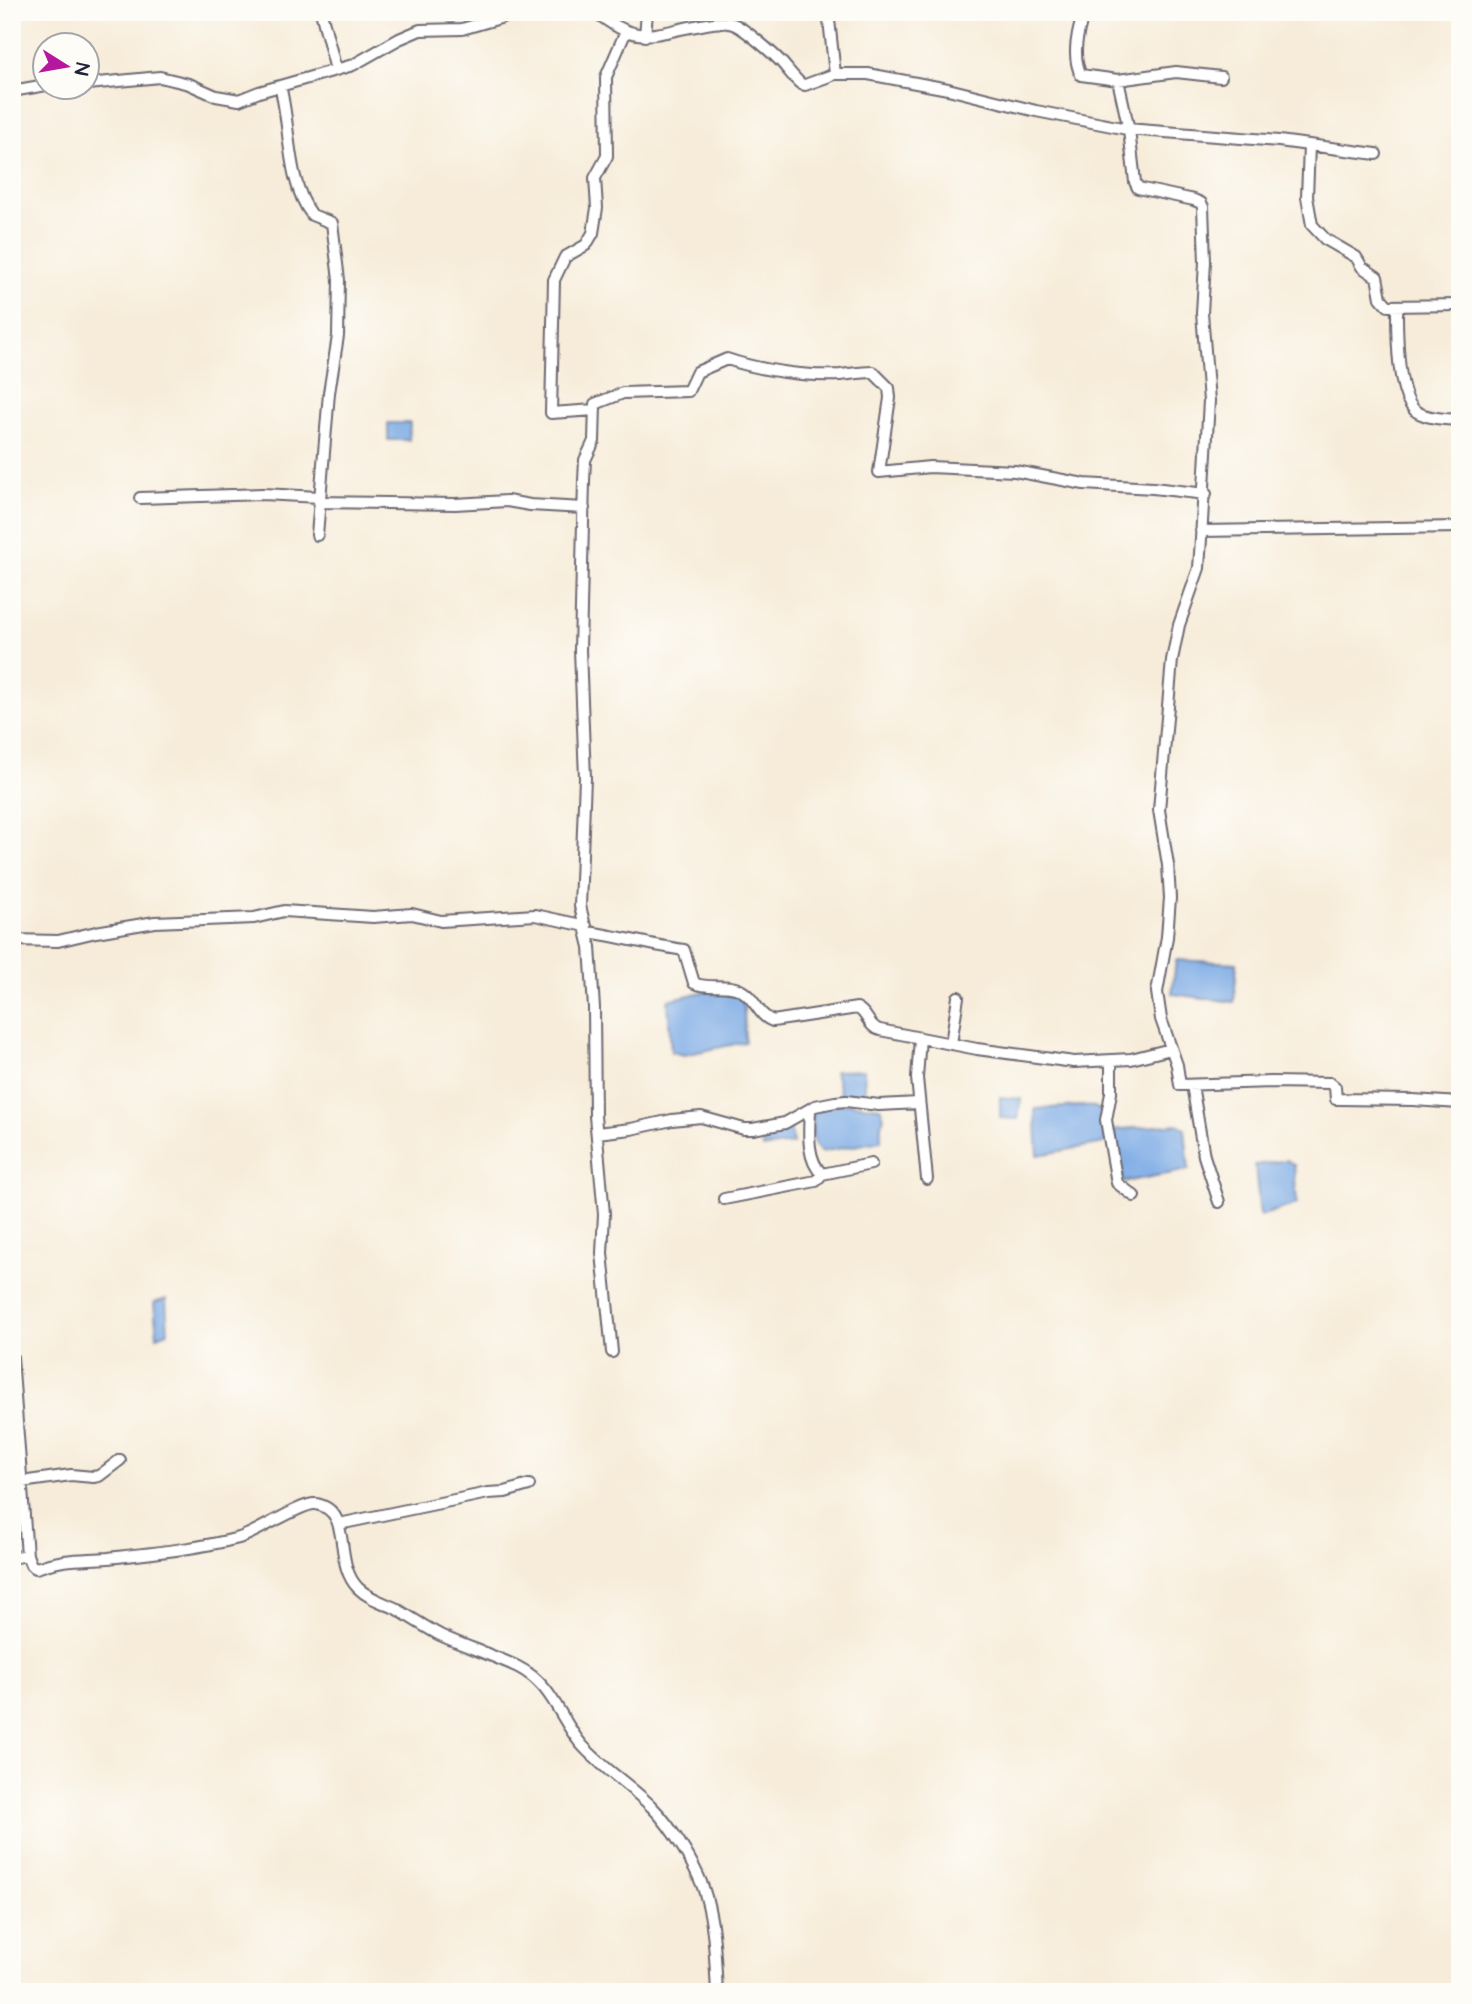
<svg xmlns="http://www.w3.org/2000/svg" width="1472" height="2004" font-family="'Architects Daughter',sans-serif">
	<rect width="100%" height="100%" fill="#fdfcf7"/>
	<filter id="ink" filterUnits="userSpaceOnUse"><feTurbulence type="fractalNoise" baseFrequency=".0143" numOctaves="2"/><feDisplacementMap in="SourceGraphic" scale="14" xChannelSelector="R" yChannelSelector="G"/><feConvolveMatrix kernelMatrix="1 2 1 2 8 2 1 2 1" color-interpolation-filters="sRGB"/></filter>
	<filter id="wash" filterUnits="userSpaceOnUse"><feTurbulence type="fractalNoise" baseFrequency=".00686" numOctaves="4" result="noise"/><feDisplacementMap in="SourceGraphic" scale="28" xChannelSelector="R" yChannelSelector="G"/><feGaussianBlur stdDeviation="1.57" result="paint"/><feColorMatrix in="noise" values="0 0 0 0 0 0 0 0 0 0 0 0 0 0 0 0 0 1.4 0 .05"/><feComposite in="paint" operator="in"/></filter>
	<g filter="url(#wash)">
		<rect width="100%" height="100%" fill="#f7ecd9"/>
		<path fill="#7baae5" stroke="#4e6690" stroke-width="2" d="M410 423 409 440H388V423Z
			M1176 960 1237 963 1234 1002 1172 994Z
			M727 990 739 993 744 1008 745 1042 684 1055 671 1052 668 1000 702 992Z
			M864 1070 865 1092 841 1096 835 1071Z
			M1000 1097 1021 1099 1018 1119 1000 1118Z
			M844 1103 880 1107 884 1118 881 1124V1141L821 1152C809 1142 813 1125 814 1110Z
			M1080 1106 1095 1107 1102 1112 1105 1143 1038 1155 1035 1109Z
			M1178 1124 1185 1129 1189 1170 1123 1182 1113 1130Z
			M790 1126 793 1144 763 1148 759 1130Z
			M1287 1160 1294 1165 1297 1204 1260 1216 1255 1165Z
			M166 1299 168 1332 157 1336 154 1303Z"/>
	</g>
	<g filter="url(#ink)">
		<g fill="none" stroke-linecap="round" stroke-linejoin="round">
			<g stroke="#6d6972" stroke-width="14">
				<path id="minor" d="M321 12 336 70
					M596 12C639 47 653 33 701 25 712 23 723 21 733 24 743 27 775 55 783 64 789 71 794 78 801 84L805 85 835 74H868L948 89 1036 111 1127 129 1279 141 1376 154
					M1084 12C1078 31 1071 55 1081 75L1118 80 1176 72 1221 77
					M829 20 835 74
					M645 36 647 12
					M1118 80 1129 130 1135 182 1138 188 1194 200 1201 203 1203 207 1205 262 1202 313 1209 401 1201 539 1199 568 1179 625 1172 660 1159 810 1168 865 1170 898 1167 937 1157 992 1161 1019 1177 1065 1180 1085 1272 1082 1330 1083 1335 1087 1336 1099H1339L1413 1100 1460 1103
					M88 84 160 77 189 84 216 96 239 100 259 92 353 65 399 39 420 30 462 29 500 18 512 12
					M280 86C291 126 286 181 312 215L332 223 339 280 338 336 329 393 317 535
					M12 91 46 85
					M1309 146 1307 197 1312 225 1325 239 1356 257 1362 267 1377 277 1381 298 1388 306 1460 305
					M1397 307C1397 330 1396 398 1417 412 1429 419 1447 419 1460 420
					M595 410 551 413 554 280 565 257 586 245 593 233 597 208 595 178 607 156 606 77 626 31
					M140 498 263 494 319 497
					M319 502 455 504 507 501 530 505 584 508
					M1201 531 1460 527
					M588 932C621 937 652 945 684 950L694 983C709 990 727 982 742 991 756 999 758 1016 773 1021L857 1008C868 1013 868 1027 880 1030L977 1049 1074 1062 1131 1059 1171 1049
					M12 940 58 941 96 932 155 922 254 918 284 911 373 917 412 914 441 921 535 915 586 926
					M920 1038 917 1078 927 1179
					M951 1044 958 997
					M1111 1061V1093L1106 1120 1117 1183 1134 1196
					M1192 1085 1204 1156 1219 1202
					M810 1111C809 1131 806 1159 822 1174
					M597 1133 631 1129 672 1120 701 1117 744 1129H753L785 1123 815 1106 835 1102 846 1101 879 1105 919 1103
					M724 1199 816 1181 822 1174 871 1164
					M612 1352 602 1253 604 1214 595 1116 594 1008 590 947 580 906 585 778 580 650 584 481 585 460 594 441 595 404 623 393 688 391 697 372 727 359C759 370 806 377 840 375 851 374 862 372 873 372L889 388 890 398 879 472 930 467 1015 471 1084 484 1153 488 1206 494
					M12 1357 27 1555 31 1565 36 1568C64 1558 80 1560 108 1558 153 1553 196 1549 239 1538 257 1533 302 1502 316 1504 354 1511 332 1562 358 1588 368 1598 382 1602 395 1608 410 1617 425 1627 440 1635 466 1647 493 1655 518 1667 552 1684 559 1717 581 1744 602 1768 630 1785 652 1807 672 1827 699 1870 706 1897 715 1928 715 1960 717 1992
					M21 1482 71 1475 93 1477 99 1476 120 1460
					M339 1524 488 1493 505 1492 529 1485
					M12 1558 27 1555"/>
			</g>
			<use href="#minor" stroke="#fff" stroke-width="10"/>
		</g>
	</g>
	<rect width="1472" height="2004" fill="none" stroke="#fdfcf7" stroke-width="42"/>
	<g transform="translate(66 66) rotate(101)"><circle r="33" fill="#fdfcf7" stroke="#a5a5ac" stroke-width="2"/>
	<path d="M0-5L12 26L0 18L-12 26Z" fill="#b5179e"/>
	<text y="-10" font-size="19" font-weight="bold" text-anchor="middle" fill="#22223b">N</text>
	</g>
</svg>
